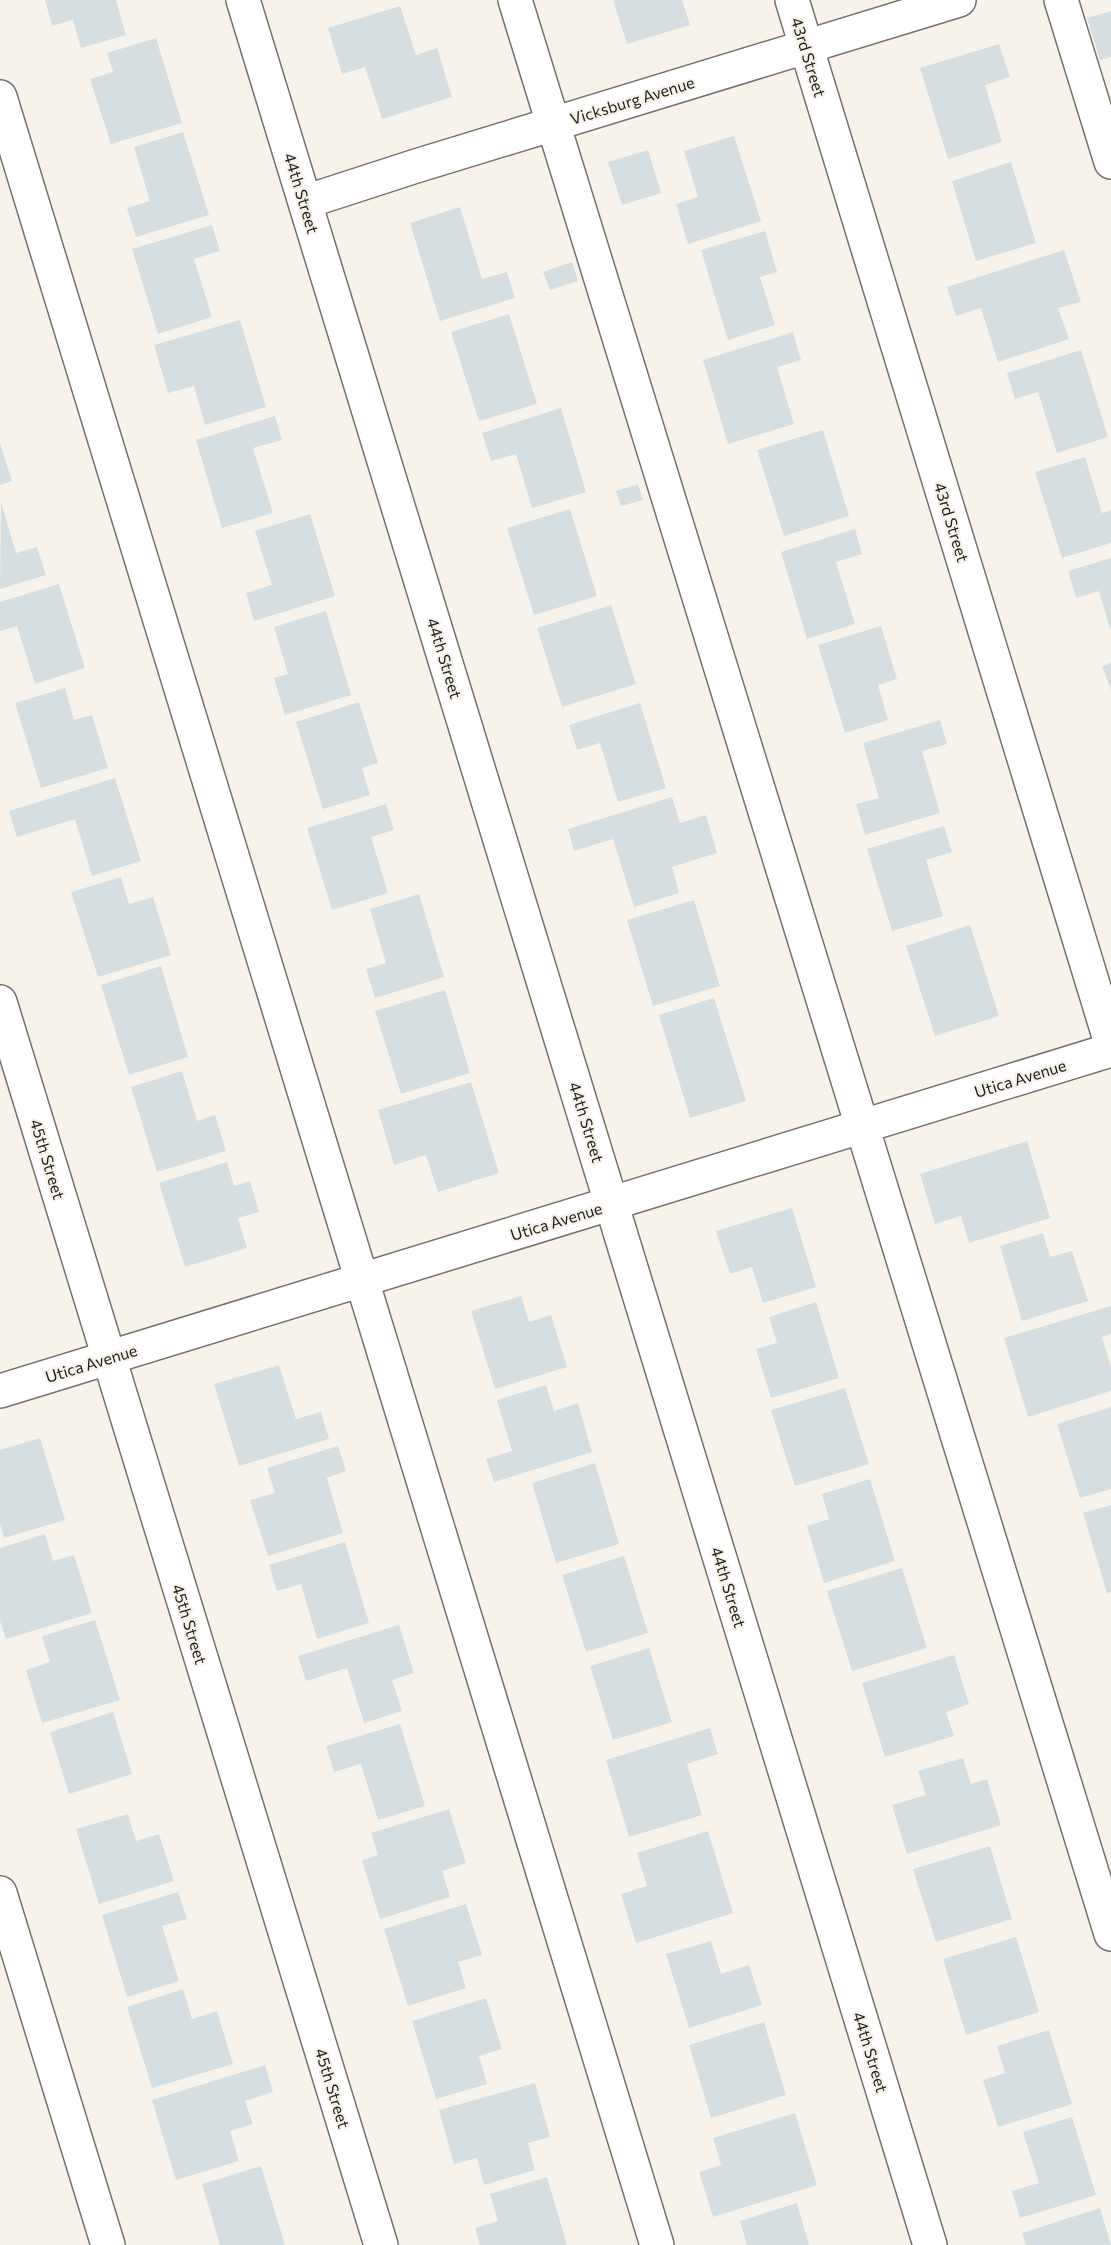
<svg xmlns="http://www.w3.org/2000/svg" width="1111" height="2245" font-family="Commissioner,sans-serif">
	<rect width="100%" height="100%" fill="#f7f3eb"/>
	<path fill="#d5dfe1" d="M45 0H116L126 35 81 48 73 20 52 26Z
		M613 0H682L690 25 627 44Z
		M400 6 416 55 437 48 452 97 382 119 365 67 342 74 328 28Z
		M1111 11V57L1100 60 1087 18Z
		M156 38 182 123 111 144 90 79 113 72 107 53Z
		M999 44 1010 77 985 85 1002 142 948 159 920 68Z
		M183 132 209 215 136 237 127 208 150 201 134 147Z
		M734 136 761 221 688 244 676 204 698 197 684 151Z
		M648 150 661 193 622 205 608 162Z
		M1011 162 1036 243 976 261 952 181Z
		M460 207 482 279 507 272 515 298 440 321 410 223Z
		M212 225 220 251 194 259 212 317 158 334 132 249Z
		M765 231 777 272 760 277 775 325 728 340 701 250Z
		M1064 250 1081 302 1058 308 1069 339 998 362 981 308 956 316 947 287Z
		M572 262 578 281 550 290 543 272Z
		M509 314 537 404 479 421 451 332Z
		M240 320 266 407 205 425 194 386 168 393 154 345Z
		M793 332 801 360 777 367 794 424 728 444 703 360Z
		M1081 350 1108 437 1057 453 1038 392 1015 399 1007 373Z
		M561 408 586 492 532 508 516 454 491 461 482 433Z
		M275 416 282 440 253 448 273 513 222 528 196 440Z
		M823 430 849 516 784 536 757 450Z
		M0 443 12 481 0 485Z
		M1085 457 1102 513 1111 510V543L1062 558 1035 472Z
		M638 484 643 500 621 506 616 491Z
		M1 502 16 553 37 547 46 575 0 589Z
		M570 509 597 596 534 615 507 528Z
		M310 514 335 596 254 621 246 593 272 585 255 531Z
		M855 529 862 554 836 562 855 624 807 639 781 552Z
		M1111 558V628L1110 629 1099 591 1076 598 1068 571Z
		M59 584 85 668 35 684 17 626 0 631V602Z
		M611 605 636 684 562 707 537 628Z
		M326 611 351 695 285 715 274 678 288 674 274 627Z
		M881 626 897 679 878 685 888 720 845 733 818 645Z
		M1111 663V690L1102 666Z
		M65 688 74 720 92 715 108 768 41 788 15 703Z
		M359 702 378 763 362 768 370 795 323 809 296 722Z
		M640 703 666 788 618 802 600 743 577 750 569 725Z
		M940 720 947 744 922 751 940 813 865 835 856 804 879 798 863 743Z
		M115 778 141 861 92 876 75 819 17 837 9 811Z
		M672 797 680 823 706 815 717 853 672 867 679 893 634 907 613 839 574 851 568 829Z
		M386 804 394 830 371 837 388 893 332 910 307 828Z
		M944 826 952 852 926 860 943 916 892 931 867 849Z
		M121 877 129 904 153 897 171 955 98 977 71 892Z
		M419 894 444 977 375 998 366 969 386 963 370 909Z
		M694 900 720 986 653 1006 627 920Z
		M970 925 999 1016 935 1036 906 946Z
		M161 966 188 1057 129 1075 101 985Z
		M445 990 470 1073 401 1094 375 1011Z
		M714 998 746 1101 690 1118 659 1015Z
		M182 1071 197 1121 215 1115 226 1151 157 1172 131 1087Z
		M471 1082 499 1173 438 1192 426 1155 394 1165 378 1110Z
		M1027 1141 1050 1218 969 1243 961 1216 935 1224 920 1174Z
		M227 1162 234 1186 250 1181 259 1212 238 1218 247 1248 185 1267 159 1183Z
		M792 1208 816 1287 763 1303 752 1267 730 1274 716 1231Z
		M1043 1233 1050 1257 1072 1251 1088 1301 1022 1321 1000 1246Z
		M521 1296 529 1322 551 1315 567 1367 495 1389 471 1311Z
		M816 1302 839 1378 771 1398 756 1349 777 1343 769 1317Z
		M1111 1306V1334L1102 1337 1111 1367V1391L1028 1417 1004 1338Z
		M279 1365 296 1419 321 1412 329 1439 239 1466 214 1384Z
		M546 1385 554 1411 578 1403 592 1452 494 1482 486 1459 512 1451 497 1400Z
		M845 1388 869 1464 795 1486 771 1410Z
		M1111 1407V1489L1080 1498 1057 1424Z
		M40 1438 65 1520 4 1538 0 1524V1450Z
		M338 1446 346 1471 327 1478 343 1533 268 1556 250 1500 275 1493 267 1468Z
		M595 1463 619 1544 556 1563 532 1483Z
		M870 1479 895 1561 824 1583 807 1526 829 1519 822 1494Z
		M1111 1505V1592L1107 1593 1083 1513Z
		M45 1534 53 1561 74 1555 92 1613 6 1639 0 1621V1548Z
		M345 1542 369 1623 317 1639 301 1584 277 1591 269 1565Z
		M624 1556 648 1633 586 1652 562 1575Z
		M902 1568 927 1648 852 1671 827 1591Z
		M95 1620 120 1700 42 1723 26 1670 50 1662 42 1636Z
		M399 1625 414 1673 392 1680 402 1711 364 1723 347 1668 306 1681 298 1656Z
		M649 1648 672 1722 613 1740 590 1666Z
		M954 1655 969 1704 946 1712 954 1736 885 1757 862 1683Z
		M113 1712 132 1774 69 1794 50 1732Z
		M400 1724 425 1806 378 1820 361 1764 334 1772 326 1746Z
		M710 1728 718 1754 687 1764 702 1815 629 1837 606 1760Z
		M963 1758 971 1784 987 1779 1001 1825 907 1854 892 1805 926 1795 918 1771Z
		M449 1809 466 1863 442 1871 450 1897 380 1919 362 1860 378 1855 371 1833Z
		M128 1814 136 1841 159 1834 174 1881 99 1904 76 1829Z
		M708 1831 733 1913 636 1943 621 1894 647 1886 637 1853Z
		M990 1846 1012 1919 936 1942 913 1869Z
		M178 1892 187 1919 162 1926 179 1981 127 1997 102 1915Z
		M466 1904 482 1955 458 1962 466 1988 408 2006 384 1929Z
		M1016 1937 1039 2012 966 2035 943 1959Z
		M711 1941 721 1974 749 1965 762 2005 689 2028 666 1954Z
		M183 1989 192 2019 217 2011 233 2064 152 2088 127 2007Z
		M486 1998 502 2049 479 2056 487 2084 436 2099 412 2021Z
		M764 2022 786 2095 711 2118 689 2045Z
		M1049 2030 1072 2104 998 2127 983 2080 1005 2073 997 2046Z
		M265 2065 273 2092 245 2101 253 2124 230 2131 239 2161 176 2180 152 2100Z
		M535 2083 550 2137 528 2143 535 2170 484 2185 477 2158 454 2164 439 2110Z
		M795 2113 817 2185 713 2217 699 2172 721 2165 713 2138Z
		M1072 2117 1096 2195 1020 2218 1012 2191 1039 2183 1023 2132Z
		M261 2166 285 2245H220L202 2184Z
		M547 2177 567 2245H480L475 2228 498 2221 490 2194Z
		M797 2203 809 2245H747L740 2221Z
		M1100 2208 1111 2245H1026L1022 2233Z"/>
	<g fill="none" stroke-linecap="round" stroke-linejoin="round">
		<g stroke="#75726b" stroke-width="36">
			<path id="minor" d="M243 0 930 2245
				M515 0 1111 1934
				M792 0 1111 1043
				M1061 0 1111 162
				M0 97 657 2245
				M305 202 416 166 959 0
				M0 1002 381 2245
				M0 1391 1111 1050
				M0 1893 108 2245"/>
		</g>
		<use href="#minor" stroke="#fff" stroke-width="33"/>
	</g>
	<g text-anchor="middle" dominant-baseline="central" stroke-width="4.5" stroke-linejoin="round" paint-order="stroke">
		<g font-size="16" fill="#1f1d1a" stroke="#f7f3eb">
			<text transform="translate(809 57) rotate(73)">43rd Street</text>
			<text transform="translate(632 100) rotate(-17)">Vicksburg Avenue</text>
			<text transform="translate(302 193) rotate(73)">44th Street</text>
			<text transform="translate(952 522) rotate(73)">43rd Street</text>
			<text transform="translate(445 658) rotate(73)">44th Street</text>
			<text transform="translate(1020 1078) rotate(-17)">Utica Avenue</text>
			<text transform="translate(587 1122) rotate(73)">44th Street</text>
			<text transform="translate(48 1159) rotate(73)">45th Street</text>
			<text transform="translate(556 1221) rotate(-17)">Utica Avenue</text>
			<text transform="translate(91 1363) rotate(-17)">Utica Avenue</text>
			<text transform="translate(729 1587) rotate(73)">44th Street</text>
			<text transform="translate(190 1624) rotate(73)">45th Street</text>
			<text transform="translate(871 2052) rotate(73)">44th Street</text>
			<text transform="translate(333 2088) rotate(73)">45th Street</text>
		</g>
	</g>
</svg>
